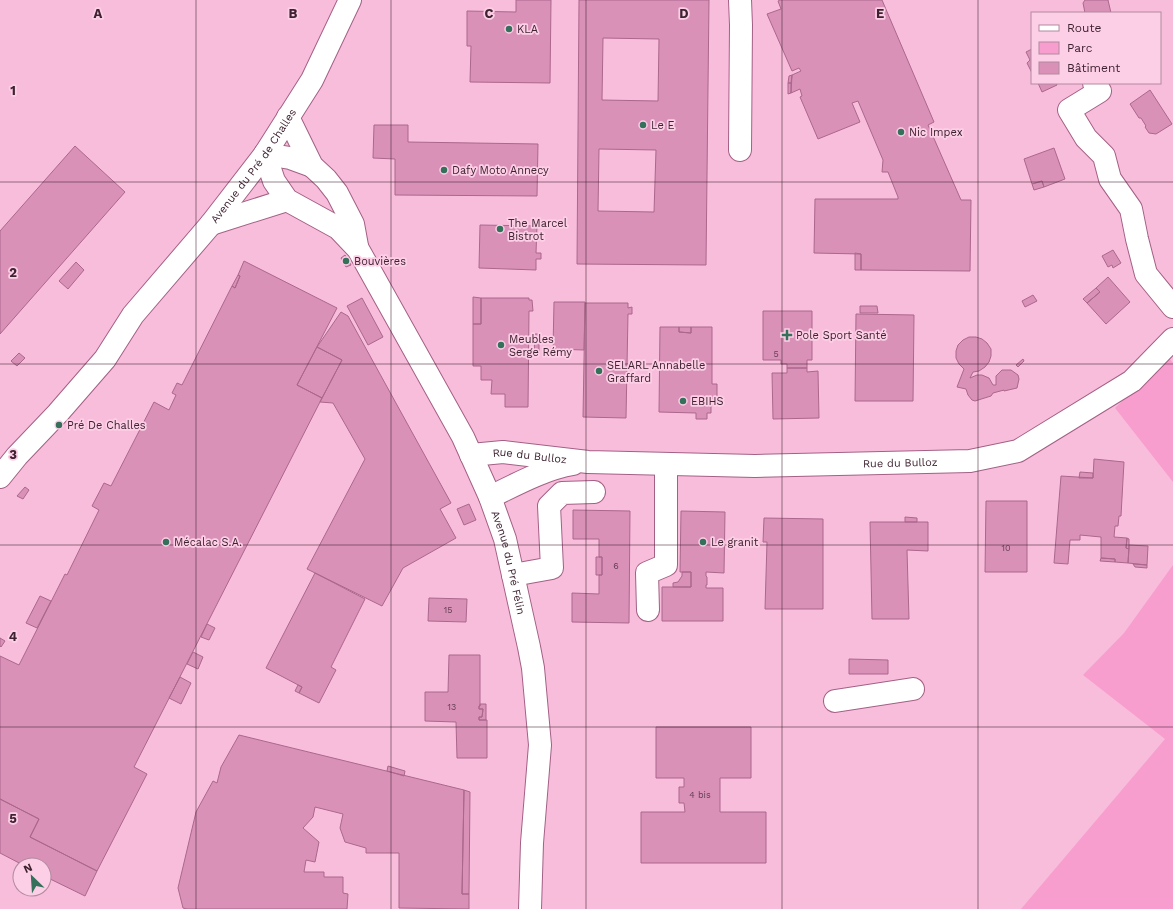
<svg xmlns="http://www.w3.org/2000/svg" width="1173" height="909" font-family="'Work Sans',sans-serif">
	<rect width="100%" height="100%" fill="#f9bddc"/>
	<path fill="#f89ecf" d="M1168 357 1173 363V482L1115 408Z
		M1173 565V909H1021L1165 739 1083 675 1124 633Z"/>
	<path fill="#d991b8" stroke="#ab678c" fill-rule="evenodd" d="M516 0H551L550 83 470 82 471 46H467V11L516 12Z
		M579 0H709L706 265 577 264ZM603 38 659 39 658 101 602 100ZM599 149 656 150 654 212 598 211Z
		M780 0H882L934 122 928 125 961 200H971L970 271 861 270V254L814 253 815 199H898V197L888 172H882L883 160 858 101 852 103 860 122 818 139 800 97 802 96 800 89 791 93 792 75 801 71 799 68 792 71 767 14 781 9 778 1Z
		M1085 0H1108L1111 13H1085L1083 3Z
		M1032 49V73L1027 63 1030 60 1026 52Z
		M792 75 791 83H788L789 76Z
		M788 83H791V93L788 94Z
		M1038 83H1056L1057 85 1042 92Z
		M1150 90 1172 124 1156 134 1149 133 1145 127 1146 126 1141 118H1139L1130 104Z
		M374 125H408V142L538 144 537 196 395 195V159L373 158Z
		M75 146 125 192 0 334V231Z
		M1054 148 1065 179 1044 187 1042 181 1032 184 1024 159Z
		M1042 181 1044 187 1034 190 1032 184Z
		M480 225 537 226 536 253H541V259H536V270L479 268Z
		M1113 250 1121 263 1113 268 1112 265 1108 267 1102 256Z
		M855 253 861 254V270H855Z
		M345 255 351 265 346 267 341 258Z
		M244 261 337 308 297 385 322 398 134 767 147 774 97 871 30 837 39 819 0 799V656L19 665 65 574 67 575 99 510 92 506 104 483 111 486 154 402 169 410 176 395 172 393 177 383 182 385 232 286 235 288 240 276 238 275Z
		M76 262 84 270 68 289 59 281Z
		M238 275 240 276 235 288 232 286Z
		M1108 277 1130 302 1106 324 1087 303 1100 292 1096 288Z
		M1096 288 1100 292 1087 303 1083 299Z
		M1033 295 1037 301 1025 307 1022 301Z
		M473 297 481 298V324H473Z
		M362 298 383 337 368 345 347 306Z
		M481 298H529V300H532L533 311H529L528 407H505V394H491L492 380H481V366H473V324H481Z
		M554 302H585L584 350 553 349Z
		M585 303H628V308L632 307V314H628L626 418 583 417Z
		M860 306H877L878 313H860Z
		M763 311H812V360H807V368H787V364H781V360H763Z
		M341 312 348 316 451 503 440 509 456 538 403 568 382 606 307 569 365 459 333 403 320 402 342 360 317 347Z
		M856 314 914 315 913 401H855Z
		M660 327H679V332L691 333V327H712V384H717V399H711V413H707V419H696V413L659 412Z
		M679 327H691V333L679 332Z
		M535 334H539V354H534Z
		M969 337H976L982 339 987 343 991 349V356L989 362 985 367 979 371 973 372 970 378 977 375H982L989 378 993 385H996V376L1002 370H1011L1018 375 1019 379 1017 388 1004 391V390L993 393 991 396 975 401 972 400 968 395 966 389 957 387 964 369 959 364 956 358V351L958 345 963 340Z
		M317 347 342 360 322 398 297 385Z
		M19 353 25 358 17 366 11 361Z
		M1023 359 1024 361 1018 367 1016 365Z
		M787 368H807V372L818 371 819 418 773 419 772 373H787Z
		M1094 459 1124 462 1121 516H1119L1118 526H1115L1114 537 1127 538 1126 548 1129 549 1128 563 1115 562V559L1101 558V537L1080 535V540H1070L1068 564 1054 563 1061 476 1093 478Z
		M1080 472 1093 473V478H1079Z
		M25 487 29 490 23 499 17 496Z
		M986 501H1027V572H985Z
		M469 504 476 520 464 525 457 509Z
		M573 510 630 511 629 623 572 622V593L599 594V575H602V557H599V539H573Z
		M681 511 725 512 724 573 706 572V576L707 577V585H706V588H723V621H662V587H691V572H680Z
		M905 517 917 518V522H905Z
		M764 518 823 519V609H765L767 542H763Z
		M870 522H928V551L907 550 909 619H872Z
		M1127 538 1129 539V549L1126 548Z
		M1129 545 1148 546 1147 565 1128 563Z
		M596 557H602V575H596Z
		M1101 558 1115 559V562L1100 561Z
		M1133 564 1147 565V568L1135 567Z
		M682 572H691V587H673V583L678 582 682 576Z
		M315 573 365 599 331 667 336 670 319 703 299 693 302 687 266 668Z
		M40 596 51 601 37 628 26 623Z
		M429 598 467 599 466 622 428 621Z
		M207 624 215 628 209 640 201 637Z
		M0 638 5 641 1 647 0 646Z
		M193 652 203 657 198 669 187 664Z
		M449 655H480V706H479V709H483L482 717H479V720H487V758H457L456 722 425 721V692H448Z
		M849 659 888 660V674H849Z
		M180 677 191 683 181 704 169 698Z
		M298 685 302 687 299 693 295 691Z
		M480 704H486V720H479V717H482L483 709H479V706H480Z
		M656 727H751V778H720V812H766V863H641V812H685L684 803H679V787H684V778H656Z
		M239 735 464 790 462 894H469V909L399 908V853H366V848L345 842 340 828 343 814 315 807 313 817 303 828 319 842 315 862 306 860 304 872H324V877H343V893L348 894 347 909H187L183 908 178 888 196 812 213 781 217 783 221 767Z
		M388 766 405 771 404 776 387 771Z
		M464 790 470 792 469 894H462Z
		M0 799 39 819 30 837 97 871 85 896 44 876V865H23L0 853Z"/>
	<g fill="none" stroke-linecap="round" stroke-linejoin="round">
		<g stroke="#a36085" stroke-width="24">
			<g id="minor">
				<path d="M740 0 741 25 740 150"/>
				<path d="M1094 83 1100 91 1069 110 1086 138 1104 156 1110 179 1131 209 1137 239 1146 274 1173 307"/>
				<path d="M288 117 312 166 326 179 337 193 353 224 357 246"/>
				<path id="s1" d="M265 154 274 181 287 200 338 228 358 249 463 437 490 497 505 539 529 647 533 668 540 745 532 843 530 909"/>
				<path d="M265 154 290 158 312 166"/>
				<path d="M211 224 287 200"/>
				<path id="s2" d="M471 455 503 452 588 462 755 466 970 461 1018 451 1132 381 1173 339"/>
				<path id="s3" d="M0 477 17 456 58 413 105 359 133 315 211 224 265 154 312 80 350 0"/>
				<path d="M490 497C517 484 544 469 573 464"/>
				<path d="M513 575 552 568 549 506 562 493 594 492"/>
				<path d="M648 610 647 573 666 565V464"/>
				<path d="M835 701 913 689"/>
			</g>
		</g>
		<use href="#minor" stroke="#fff" stroke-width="22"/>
	</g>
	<path fill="none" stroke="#3e2231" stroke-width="1" stroke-opacity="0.55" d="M196 0V909M391 0V909M586 0V909M782 0V909M978 0V909M0 182H1173M0 364H1173M0 545H1173M0 727H1173"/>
	<g fill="#35705a" stroke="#fdcfe6" stroke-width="1.5">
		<circle cx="509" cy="29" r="4"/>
		<circle cx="643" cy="125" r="4"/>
		<circle cx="901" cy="132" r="4"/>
		<circle cx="444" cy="170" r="4"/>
		<circle cx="500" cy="229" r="4"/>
		<circle cx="346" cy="261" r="4"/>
		<path d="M785 329h4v4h4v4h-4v4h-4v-4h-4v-4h4z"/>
		<circle cx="501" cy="345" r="4"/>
		<circle cx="599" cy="371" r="4"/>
		<circle cx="683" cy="401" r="4"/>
		<circle cx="59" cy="425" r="4"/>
		<circle cx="166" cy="542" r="4"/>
		<circle cx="703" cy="542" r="4"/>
	</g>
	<g text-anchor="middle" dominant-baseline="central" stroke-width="3.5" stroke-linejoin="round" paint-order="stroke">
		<g font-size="9" fill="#653e53">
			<text x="776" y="354">5</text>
			<text x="1006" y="548">10</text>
			<text x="616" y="566">6</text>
			<text x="448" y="610">15</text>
			<text x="452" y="707">13</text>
			<text x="700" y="795">4 bis</text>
		</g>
		<g font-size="11" fill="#3e2231" stroke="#fdcfe6" text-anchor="start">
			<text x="517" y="29">KLA</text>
			<text x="651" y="125">Le E</text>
			<text x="909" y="132">Nic Impex</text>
			<text x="452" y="170">Dafy Moto Annecy</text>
			<text x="508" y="223">The Marcel<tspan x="508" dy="13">Bistrot</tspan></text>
			<text x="354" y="261">Bouvières</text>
			<text x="796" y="335">Pole Sport Santé</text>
			<text x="509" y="339">Meubles<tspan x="509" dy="13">Serge Rémy</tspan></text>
			<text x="607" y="365">SELARL Annabelle<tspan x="607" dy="13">Graffard</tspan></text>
			<text x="691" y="401">EBIHS</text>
			<text x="67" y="425">Pré De Challes</text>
			<text x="174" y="542">Mécalac S.A.</text>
			<text x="711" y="542">Le granit</text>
		</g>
		<g font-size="11" fill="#3e2231" stroke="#fdcfe6">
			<text stroke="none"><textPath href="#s3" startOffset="402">Avenue du Pré de Challes</textPath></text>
			<text stroke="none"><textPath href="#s2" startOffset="59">Rue du Bulloz</textPath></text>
			<text stroke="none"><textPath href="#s2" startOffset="430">Rue du Bulloz</textPath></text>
			<text stroke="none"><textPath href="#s1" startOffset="488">Avenue du Pré Félin</textPath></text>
		</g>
	</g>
	<g font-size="13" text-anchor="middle" font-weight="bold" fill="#3e2231" stroke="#fdcfe6" stroke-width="3.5" stroke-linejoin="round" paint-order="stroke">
		<text x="98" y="18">A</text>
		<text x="293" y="18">B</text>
		<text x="489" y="18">C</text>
		<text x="684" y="18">D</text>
		<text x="880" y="18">E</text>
		<text x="13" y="95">1</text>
		<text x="13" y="277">2</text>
		<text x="13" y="459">3</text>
		<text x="13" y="641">4</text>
		<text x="13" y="823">5</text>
	</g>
	<rect x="1031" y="12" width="130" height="72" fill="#fdcfe6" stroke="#b18a9e"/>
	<rect x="1039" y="25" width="20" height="6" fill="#ffffff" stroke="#b18a9e"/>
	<text x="1067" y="32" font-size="12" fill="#3e2231">Route</text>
	<rect x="1039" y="42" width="20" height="12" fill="#f89ecf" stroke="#b18a9e"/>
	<text x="1067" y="52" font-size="12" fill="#3e2231">Parc</text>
	<rect x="1039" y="62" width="20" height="12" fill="#d991b8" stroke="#b18a9e"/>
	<text x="1067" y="72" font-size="12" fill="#3e2231">Bâtiment</text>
	<g transform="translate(32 877) rotate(335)"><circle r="19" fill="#fdcfe6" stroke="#b18a9e"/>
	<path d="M0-3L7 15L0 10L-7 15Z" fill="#35705a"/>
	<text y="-6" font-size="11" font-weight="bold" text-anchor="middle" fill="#3e2231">N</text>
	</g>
</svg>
